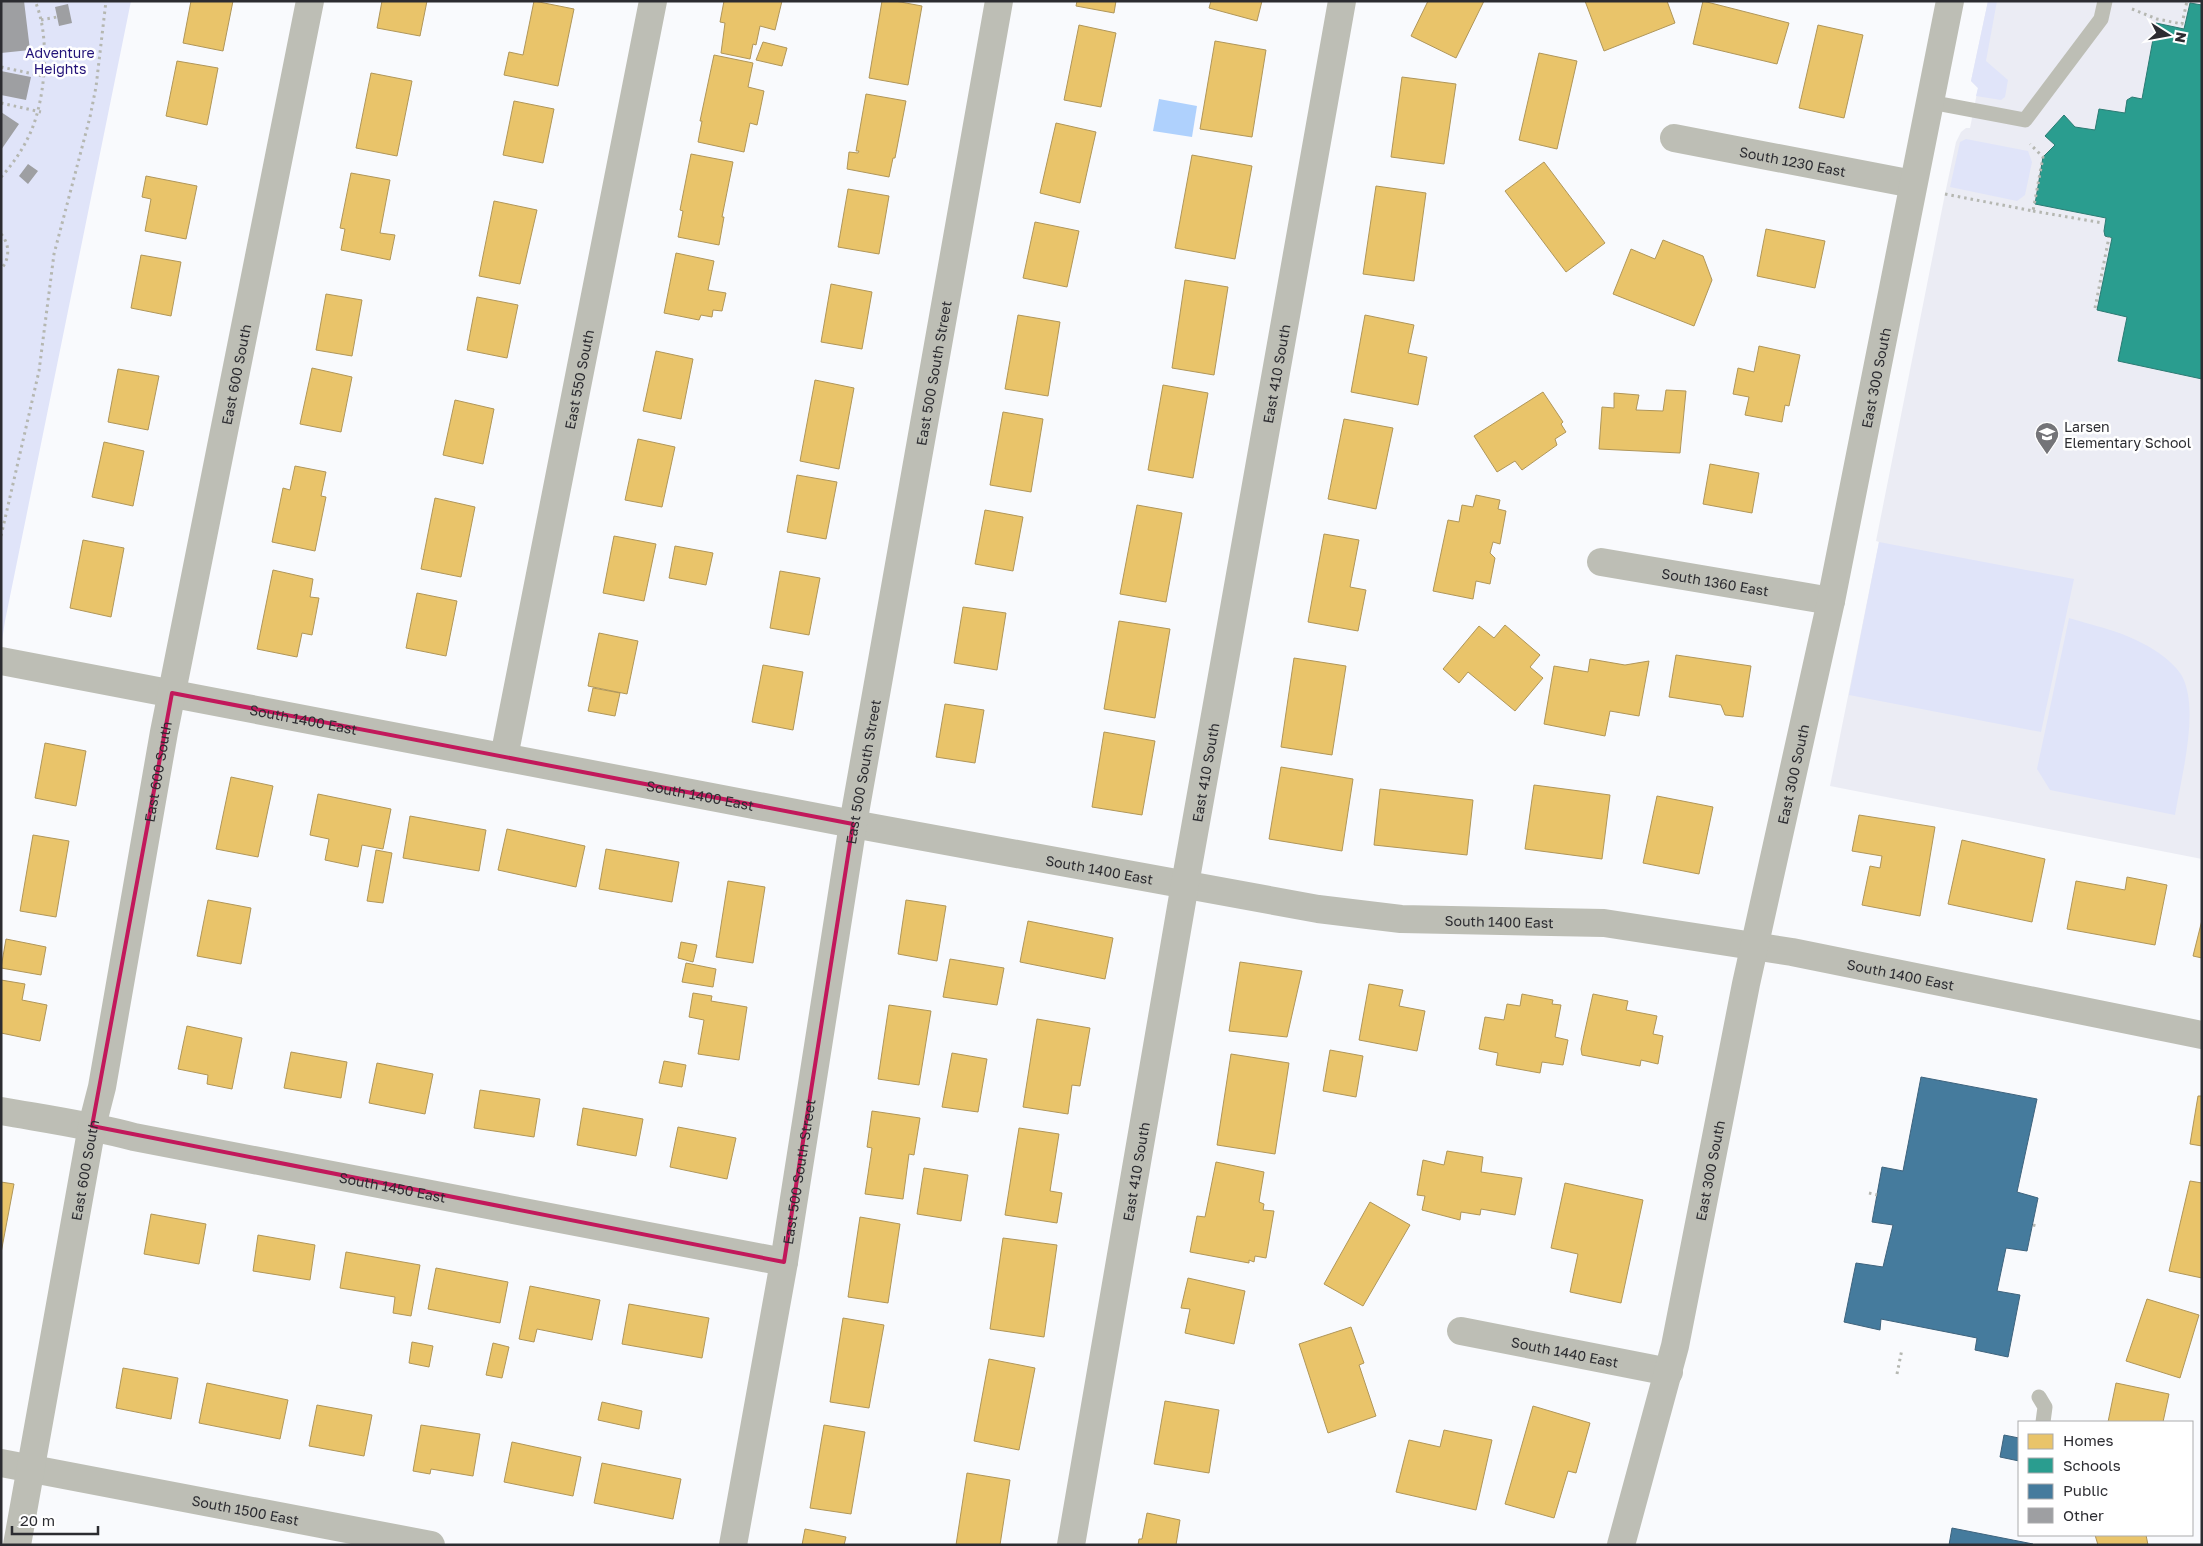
<svg xmlns="http://www.w3.org/2000/svg" width="2203" height="1546" font-family="'Golos Text',sans-serif">
	<rect width="100%" height="100%" fill="#f9fafd"/>
	<path fill="#ebecf4" d="M1988 1H2202V859L1830 786 1879 542 1876 541 1945 194 1956 142 1961 132 1966 128H1970L1978 88 1971 81Z"/>
	<path fill="#e0e4f9" d="M1 1H131L5 621 1 647Z
		M1988 1H1997L1986 61 2008 80 2005 97 2001 100 1976 96 1978 88 1971 81Z
		M1966 139 2028 151 2032 162 2025 195 2017 201 1950 187 1960 142Z
		M1879 542 2074 579 2041 732 1849 695Z
		M2069 618C2091 625 2117 630 2138 641 2153 648 2173 661 2182 676 2200 710 2181 778 2175 815L2050 790 2037 769Z"/>
	<path fill="#afd1fd" d="M1159 99 1197 106 1192 137 1153 131Z"/>
	<path fill="#e9c46a" stroke="#b09659" d="M191 1H233L223 51 183 43Z
		M382 1H427L420 36 377 28Z
		M534 1 574 9 558 86 504 75 509 52 523 55Z
		M724 1H782L775 30 760 26 756 45 753 44 750 59 721 53 725 23 720 22Z
		M882 1H895L922 6 908 85 869 78Z
		M1077 1H1116L1114 13 1076 6Z
		M1211 1H1262L1257 21 1209 8Z
		M1428 1H1484L1456 58 1411 36Z
		M1585 1H1667L1675 23 1604 51Z
		M1703 1 1789 23 1777 64 1693 44Z
		M1079 25 1116 33 1101 107 1064 100Z
		M1818 25 1863 35 1844 118 1799 108Z
		M1215 41 1266 50 1252 137 1200 129Z
		M763 42 787 48 782 66 756 60Z
		M1539 53 1577 61 1557 149 1519 140Z
		M714 55 753 63 748 87 764 91 757 125 750 123 744 152 698 142 702 121H700Z
		M177 61 218 68 207 125 166 116Z
		M371 73 412 81 397 156 356 148Z
		M1402 77 1456 84 1444 164 1391 157Z
		M866 94 906 101 895 158H893L889 177 847 169 849 152 858 153 859 151H856Z
		M514 101 554 109 543 163 503 155Z
		M1056 123 1096 132 1080 203 1040 193Z
		M691 154 733 162 722 217H724L719 245 678 237 683 211 680 210Z
		M1192 155 1252 166 1235 259 1175 248Z
		M1544 162 1605 243 1566 272 1505 191Z
		M351 173 390 180 380 233 395 235 390 260 341 250 345 229 340 228Z
		M146 176 197 186 186 239 145 231 151 199 142 197Z
		M1376 186 1426 193 1414 281 1363 274Z
		M848 189 889 196 879 254 838 247Z
		M494 201 537 210 520 284 479 276Z
		M1035 222 1079 231 1067 287 1023 278Z
		M1766 229 1825 241 1815 288 1757 276Z
		M1663 240 1703 256 1712 280 1694 326 1613 294 1631 249 1655 259Z
		M676 253 714 261 708 290 726 293 722 311 713 310 712 317 701 315 699 320 664 313Z
		M141 255 181 262 171 316 131 308Z
		M1185 280 1228 287 1214 375 1172 368Z
		M831 284 872 292 862 349 821 342Z
		M326 294 362 300 352 356 316 350Z
		M477 297 518 305 507 358 467 350Z
		M1018 315 1060 322 1048 396 1005 389Z
		M1365 315 1414 325 1408 353 1427 357 1418 405 1351 392Z
		M1759 346 1800 355 1789 406 1785 405 1782 422 1745 415 1749 397 1733 394 1738 368 1754 372Z
		M656 351 693 359 681 419 643 411Z
		M312 368 352 377 341 432 300 424Z
		M118 369 159 376 148 430 108 422Z
		M815 380 854 388 839 469 800 461Z
		M1163 385 1208 393 1193 478 1148 470Z
		M1666 390 1686 391 1680 453 1599 449 1602 407 1614 408V393L1639 395 1636 410 1663 411Z
		M1543 392 1563 422 1561 424 1566 432 1555 439 1557 445 1522 470 1515 461 1497 472 1474 436Z
		M455 400 494 409 483 464 443 455Z
		M1003 412 1043 419 1031 492 990 485Z
		M1344 419 1393 428 1376 509 1328 499Z
		M638 439 675 447 662 507 625 500Z
		M104 442 144 451 133 506 92 497Z
		M1710 464 1759 473 1752 513 1703 504Z
		M295 466 326 472 321 496 326 497 315 551 272 542 283 488 290 490Z
		M797 475 837 482 826 539 787 532Z
		M1476 495 1500 500 1498 509 1506 511 1500 544 1493 542 1490 553 1495 558 1490 584 1476 581 1473 599 1433 591 1448 520 1459 522 1462 505 1473 507Z
		M435 498 475 507 461 577 421 569Z
		M1137 505 1182 513 1166 602 1120 594Z
		M985 510 1023 517 1013 571 975 564Z
		M1324 534 1359 540 1350 587 1366 590 1358 631 1308 622Z
		M614 536 656 544 644 601 603 593Z
		M83 540 124 548 111 617 70 608Z
		M675 546 713 553 706 585 669 578Z
		M273 570 313 579 310 597 319 598 312 635 302 633 297 657 257 649Z
		M780 571 820 578 809 635 770 628Z
		M417 593 457 601 446 656 406 648Z
		M963 607 1006 613 997 670 954 663Z
		M1119 621 1170 629 1155 718 1104 709Z
		M1505 625 1540 655 1530 667 1543 678 1515 711 1468 672 1459 683 1443 669 1479 626 1494 638Z
		M599 633 638 641 627 694 588 686Z
		M1676 655 1751 666 1743 717 1725 715 1721 705 1669 697Z
		M1294 658 1346 666 1332 755 1281 747Z
		M1590 659 1625 665 1649 661 1639 716 1610 711 1605 736 1544 724 1554 666 1588 672Z
		M763 665 803 672 793 730 752 722Z
		M593 688 620 693 615 716 588 711Z
		M945 704 984 710 975 763 936 757Z
		M1104 732 1155 741 1142 815 1092 807Z
		M45 743 86 751 76 806 35 798Z
		M1281 767 1353 779 1342 851 1269 839Z
		M231 777 273 786 258 857 216 849Z
		M1534 785 1610 795 1602 859 1525 849Z
		M1380 789 1473 800 1467 855 1374 845Z
		M318 794 391 809 383 849 362 845 358 867 325 860 329 839 310 835Z
		M1657 796 1713 807 1699 874 1643 863Z
		M1859 815 1935 827 1920 916 1862 905 1870 866 1880 868 1882 856 1852 851Z
		M410 816 486 830 479 871 403 858Z
		M507 829 585 846 576 887 498 870Z
		M33 835 69 841 56 917 20 911Z
		M1962 840 2045 859 2032 922 1948 904Z
		M606 849 679 862 672 902 599 889Z
		M376 850 392 853 383 903 367 901Z
		M2127 877 2167 885 2155 945 2067 929 2076 881 2125 890Z
		M728 881 765 887 753 963 716 957Z
		M208 900 251 908 241 964 197 956Z
		M906 900 946 906 937 961 898 954Z
		M2202 920V958L2193 956Z
		M1028 921 1113 938 1105 979 1020 962Z
		M6 939 46 947 41 975 1 968Z
		M681 942 697 945 693 962 678 958Z
		M950 959 1004 968 997 1005 943 997Z
		M1240 962 1302 971 1287 1037 1229 1031Z
		M686 963 716 969 713 987 682 982Z
		M1 980 25 984 22 1000 47 1005 40 1041 1 1033Z
		M1369 984 1403 990 1399 1006 1425 1011 1417 1051 1359 1040Z
		M693 993 712 996 711 1001 747 1007 739 1060 698 1054 704 1020 689 1017Z
		M1522 994 1553 1000 1552 1004 1561 1005 1555 1037 1568 1040 1563 1065 1542 1062 1540 1073 1496 1065 1498 1053 1479 1049 1485 1017 1504 1020 1507 1004 1520 1006Z
		M1593 994 1628 1001 1626 1010 1657 1016 1653 1034 1663 1036 1658 1064 1641 1060 1640 1066 1582 1055 1581 1049Z
		M889 1005 931 1011 919 1085 878 1079Z
		M1037 1019 1090 1028 1080 1086 1072 1085 1068 1114 1023 1107Z
		M187 1026 242 1038 232 1089 207 1084 208 1075 178 1069Z
		M1330 1050 1363 1056 1356 1097 1323 1091Z
		M291 1052 347 1062 341 1098 284 1088Z
		M952 1053 987 1059 978 1112 942 1107Z
		M1231 1054 1289 1063 1275 1154 1217 1145Z
		M664 1061 686 1065 682 1087 659 1083Z
		M377 1063 433 1074 425 1114 369 1103Z
		M480 1090 540 1099 534 1137 474 1128Z
		M2198 1096H2202V1146L2190 1144Z
		M583 1108 643 1119 636 1156 577 1145Z
		M872 1111 920 1118 914 1155 909 1154 903 1199 865 1194 872 1148 867 1147Z
		M678 1127 736 1138 727 1179 670 1167Z
		M1019 1128 1059 1134 1050 1191 1062 1193 1057 1223 1005 1215Z
		M1447 1151 1483 1157 1481 1172 1522 1178 1515 1215 1481 1209 1480 1215 1461 1212 1460 1220 1422 1210 1425 1196 1417 1195 1423 1160 1444 1165Z
		M1216 1162 1264 1172 1259 1202 1264 1204 1263 1210 1274 1211 1266 1258 1255 1256 1254 1262 1249 1260V1263L1190 1252 1197 1216 1205 1217Z
		M924 1168 968 1175 961 1221 917 1214Z
		M2190 1181 2202 1183V1278L2169 1271Z
		M1 1182 14 1184 1 1253Z
		M1565 1183 1643 1200 1621 1303 1570 1292 1578 1254 1551 1248Z
		M1370 1202 1410 1225 1363 1306 1324 1284Z
		M151 1214 206 1224 199 1264 144 1254Z
		M860 1217 900 1224 888 1303 848 1297Z
		M258 1235 315 1245 310 1280 253 1271Z
		M1003 1238 1057 1245 1044 1337 990 1329Z
		M346 1252 420 1265 411 1316 393 1313 395 1297 340 1288Z
		M436 1268 508 1282 500 1323 428 1309Z
		M1188 1278 1245 1291 1234 1344 1185 1333 1190 1309 1181 1308Z
		M530 1286 600 1300 592 1340 537 1329 534 1342 519 1339Z
		M2147 1299 2199 1315 2180 1378 2126 1361Z
		M629 1304 709 1318 702 1358 622 1344Z
		M843 1318 884 1325 869 1408 830 1402Z
		M1351 1327 1364 1363 1359 1365 1376 1416 1328 1433 1299 1344Z
		M412 1342 433 1346 429 1367 409 1363Z
		M493 1343 509 1347 502 1378 486 1375Z
		M989 1359 1035 1368 1019 1450 974 1441Z
		M123 1368 178 1378 171 1419 116 1408Z
		M207 1383 288 1400 280 1439 199 1423Z
		M2116 1383 2169 1394 2163 1422H2108Z
		M1165 1401 1219 1410 1209 1473 1154 1464Z
		M602 1402 642 1411 639 1429 598 1420Z
		M317 1405 372 1415 364 1456 309 1446Z
		M1533 1406 1590 1423 1576 1473 1568 1471 1554 1518 1505 1504Z
		M421 1425 480 1434 473 1476 431 1469 430 1474 413 1471Z
		M824 1425 865 1432 851 1514 810 1508Z
		M1444 1430 1492 1440 1476 1510 1396 1492 1409 1440 1440 1447Z
		M512 1442 581 1457 573 1496 504 1482Z
		M602 1463 681 1479 673 1519 594 1503Z
		M967 1473 1010 1480 1000 1545H956Z
		M1147 1513 1180 1520 1176 1545H1138L1139 1539H1142Z
		M805 1529 846 1537 844 1545H802Z
		M2095 1535H2146L2148 1545H2098Z"/>
	<path fill="#2a9d8f" stroke="#2b7b73" d="M2190 3 2202 5V379L2118 361 2127 317 2097 310 2112 238 2105 236 2104 231 2106 218 2035 204 2043 157 2055 145 2045 136 2064 115 2075 127 2095 130 2099 109 2125 113 2127 100 2132 97 2142 99 2156 23 2184 29Z"/>
	<path fill="#457b9d" stroke="#3e637d" d="M1921 1077 2037 1099 2017 1192 2038 1198 2027 1251 2006 1248 1997 1291 2020 1295 2008 1357 1975 1350 1977 1338 1881 1319 1880 1330 1844 1322 1856 1263 1883 1267 1893 1225 1872 1222 1882 1167 1903 1171Z
		M2004 1435 2019 1438V1461L2000 1457Z
		M1952 1528 2033 1544V1545H1949Z"/>
	<path fill="#9e9fa2" d="M1 1H24L30 50 1 53Z
		M68 4 72 23 59 26 55 7Z
		M1 71 31 77 26 100 1 95Z
		M1 112 19 124 1 150Z
		M28 164 38 171 28 184 19 176Z"/>
	<g fill="none" stroke-linecap="round" stroke-linejoin="round">
		<path stroke="#b5b7b1" stroke-width="3" stroke-dasharray="2.5 4" stroke-linecap="butt" d="M2132 9 2157 19 2182 24 2187 1
			M41 20 57 17
			M1 67 43 76
			M1 103 41 112
			M1 177C14 163 25 146 32 129 46 94 50 35 35 1
			M1945 194 2033 211 2043 157 2030 144
			M2033 211 2103 223
			M1 234C10 244 10 259 1 269
			M2095 308 2109 237
			M1 536 39 371 54 254 90 117 96 87 106 1
			M1869 1193 1877 1195
			M2033 1225 2037 1226
			M1897 1374 1902 1349"/>
		<path stroke="#bdbeb5" stroke-width="15" d="M1930 102 2025 120 2101 19 2105 1
			M2039 1397 2045 1407 2043 1422"/>
		<g stroke="#bdbeb5" stroke-width="28">
			<path id="s1" d="M1674 138 1913 184"/>
			<path id="s2" d="M1601 562 1831 601"/>
			<path id="s3" d="M1 661 853 824 1318 909 1401 919 1604 923 1792 952 2202 1035"/>
			<path id="s4" d="M504 757 653 1"/>
			<path id="s5" d="M1 1111C46 1119 90 1125 134 1137L784 1262"/>
			<path id="s6" d="M1461 1331 1669 1372"/>
			<path id="s7" d="M1 1463 431 1545"/>
			<path id="s8" d="M17 1545 92 1126 102 1087 164 732 310 1"/>
			<path id="s9" d="M733 1545 784 1262 853 824 999 1"/>
			<path id="s10" d="M1071 1545 1185 884 1342 1"/>
			<path id="s11" d="M1621 1545 1675 1346 1746 984 1831 601 1950 1"/>
		</g>
	</g>
	<path fill="none" stroke="#c2185b" stroke-width="4" stroke-linejoin="round" d="M172 693 853 824 784 1262 92 1126Z"/>
	<defs>
		<g id="school-pin" transform="scale(1.25)"><path d="M0 17L-7.5 6A9.5 9.5 0 1 1 7.5 6Z" fill="#747478" stroke="#fff"/><path d="M0-5L7-2L0 1L-7-2ZM-4 1L0 2.5L4 1V4Q0 6-4 4Z" fill="#fff"/></g>
	</defs>
	<g fill-rule="evenodd">
		<use href="#school-pin" x="2047" y="434"/>
	</g>
	<g text-anchor="middle" dominant-baseline="central" stroke-width="5" stroke-linejoin="round" paint-order="stroke">
		<g font-size="14" fill="#221278" stroke="#fff">
			<text x="60" y="52">Adventure<tspan x="60" dy="16">Heights</tspan></text>
		</g>
		<g font-size="14" fill="#2c2c31" stroke="#fff">
			<text stroke="none"><textPath href="#s1" startOffset="121">South 1230 East</textPath></text>
			<text stroke="none"><textPath href="#s8" startOffset="1191">East 600 South</textPath></text>
			<text stroke="none"><textPath href="#s9" startOffset="1189">East 500 South Street</textPath></text>
			<text stroke="none"><textPath href="#s10" startOffset="1189">East 410 South</textPath></text>
			<text stroke="none"><textPath href="#s11" startOffset="1195">East 300 South</textPath></text>
			<text stroke="none"><textPath href="#s4" startOffset="385">East 550 South</textPath></text>
			<text stroke="none"><textPath href="#s2" startOffset="116">South 1360 East</textPath></text>
			<text stroke="none"><textPath href="#s3" startOffset="308">South 1400 East</textPath></text>
			<text stroke="none"><textPath href="#s8" startOffset="786">East 600 South</textPath></text>
			<text stroke="none"><textPath href="#s9" startOffset="784">East 500 South Street</textPath></text>
			<text stroke="none"><textPath href="#s10" startOffset="784">East 410 South</textPath></text>
			<text stroke="none"><textPath href="#s11" startOffset="790">East 300 South</textPath></text>
			<text stroke="none"><textPath href="#s3" startOffset="712">South 1400 East</textPath></text>
			<text stroke="none"><textPath href="#s3" startOffset="1118">South 1400 East</textPath></text>
			<text stroke="none"><textPath href="#s3" startOffset="1522">South 1400 East</textPath></text>
			<text stroke="none"><textPath href="#s3" startOffset="1928">South 1400 East</textPath></text>
			<text stroke="none"><textPath href="#s8" startOffset="381">East 600 South</textPath></text>
			<text stroke="none"><textPath href="#s11" startOffset="385">East 300 South</textPath></text>
			<text stroke="none"><textPath href="#s9" startOffset="379">East 500 South Street</textPath></text>
			<text stroke="none"><textPath href="#s10" startOffset="379">East 410 South</textPath></text>
			<text stroke="none"><textPath href="#s5" startOffset="399">South 1450 East</textPath></text>
			<text stroke="none"><textPath href="#s6" startOffset="106">South 1440 East</textPath></text>
			<text stroke="none"><textPath href="#s7" startOffset="249">South 1500 East</textPath></text>
		</g>
		<g font-size="14" fill="#2c2c31" stroke="#fff" text-anchor="start">
			<text x="2064" y="426">Larsen<tspan x="2064" dy="16">Elementary School</tspan></text>
		</g>
	</g>
	<rect width="2203" height="1546" fill="none" stroke="#2c2c31" stroke-width="5"/>
	<rect x="2018" y="1421" width="175" height="115" fill="#ffffff" stroke="#ababad"/>
	<rect x="2028" y="1434" width="25" height="15" fill="#e9c46a" stroke="#ababad"/>
	<text x="2063" y="1446" font-size="15" fill="#2c2c31">Homes</text>
	<rect x="2028" y="1458" width="25" height="15" fill="#2a9d8f" stroke="#ababad"/>
	<text x="2063" y="1471" font-size="15" fill="#2c2c31">Schools</text>
	<rect x="2028" y="1484" width="25" height="15" fill="#457b9d" stroke="#ababad"/>
	<text x="2063" y="1496" font-size="15" fill="#2c2c31">Public</text>
	<rect x="2028" y="1508" width="25" height="15" fill="#9e9fa2" stroke="#ababad"/>
	<text x="2063" y="1521" font-size="15" fill="#2c2c31">Other</text>
	<g transform="translate(2168 35) rotate(101)" stroke="#ffffff" stroke-width="4" paint-order="stroke">
	<path d="M0-4L9 19L0 12L-9 19Z" fill="#2c2c31"/>
	<text y="-8" font-size="14" font-weight="bold" text-anchor="middle" fill="#2c2c31">N</text>
	</g>
	<path d="M12 1526v8h86v-8" fill="none" stroke="#2c2c31" stroke-width="2.5"/>
	<text x="20" y="1526" font-size="15" fill="#2c2c31" stroke="#ffffff" stroke-width="4" paint-order="stroke">20 m</text>
</svg>
